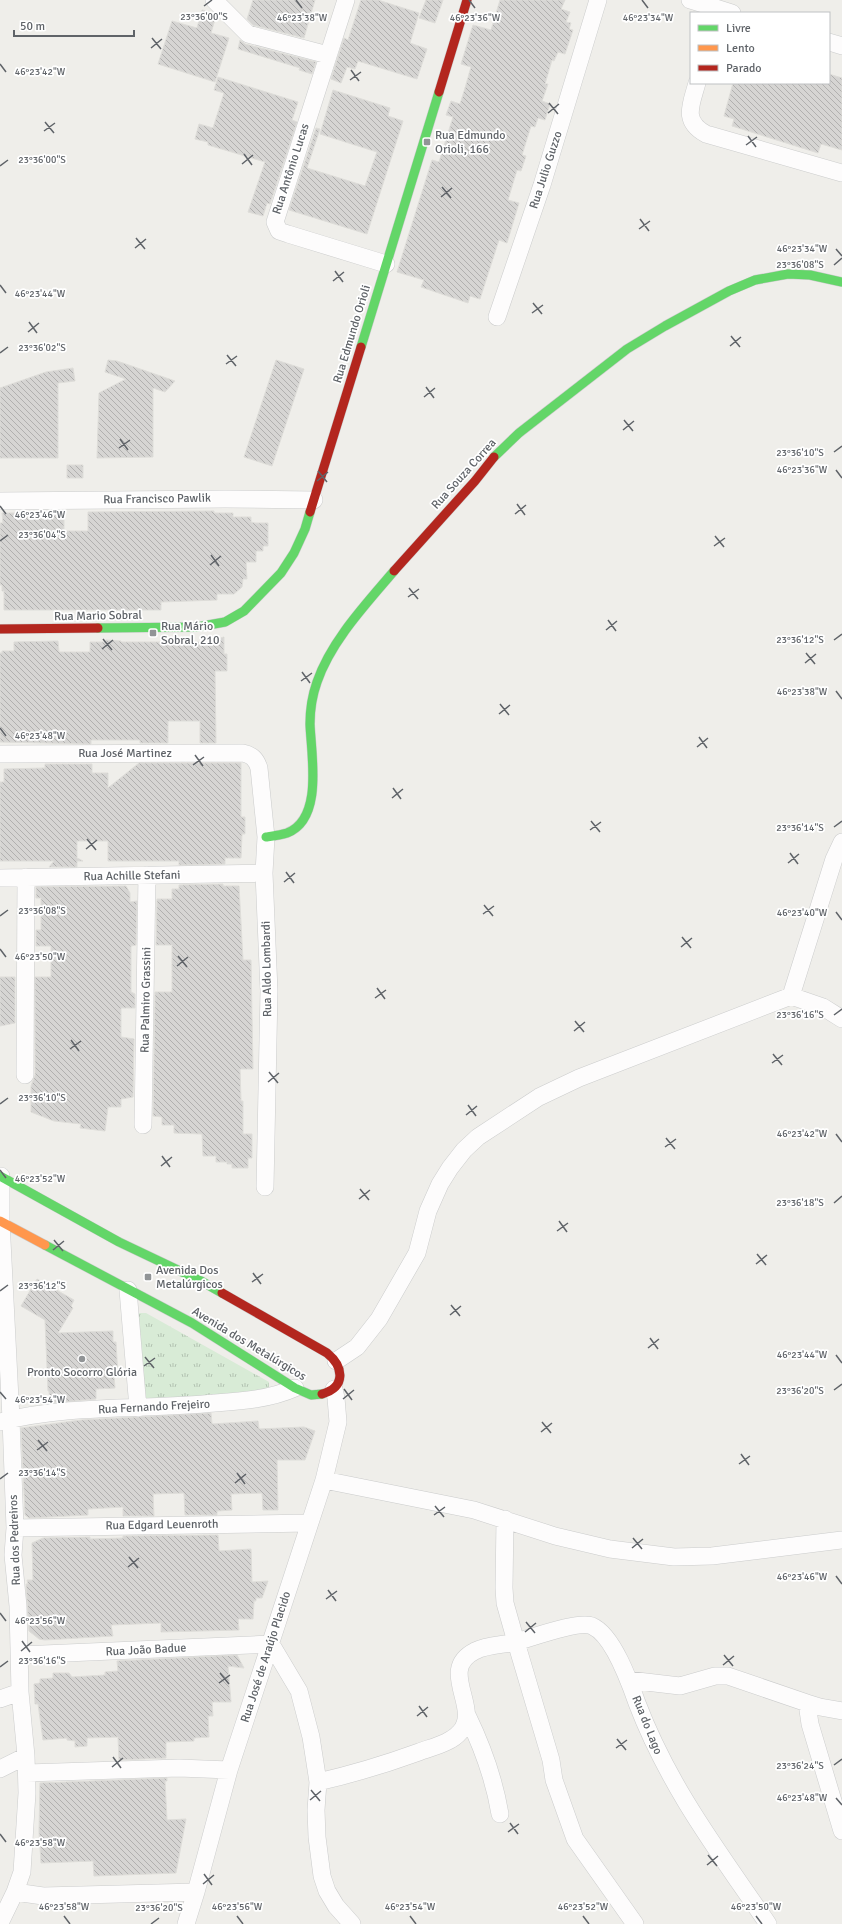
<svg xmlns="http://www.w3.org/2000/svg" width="842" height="1924" font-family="Signika,sans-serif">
	<defs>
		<pattern id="park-tufts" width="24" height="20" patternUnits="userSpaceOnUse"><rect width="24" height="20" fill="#d8ebd6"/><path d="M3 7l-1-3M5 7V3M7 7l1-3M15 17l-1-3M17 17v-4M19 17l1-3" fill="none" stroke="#b2c2b1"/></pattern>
		<pattern id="building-back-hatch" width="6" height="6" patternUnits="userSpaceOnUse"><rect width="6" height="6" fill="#d6d5d3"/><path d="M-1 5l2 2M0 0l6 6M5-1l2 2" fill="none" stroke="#b1b0af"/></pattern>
	</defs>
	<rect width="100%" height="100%" fill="#efeeea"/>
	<path fill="url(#park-tufts)" d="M138 1313H146L269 1382V1387L267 1392 142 1405Z"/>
	<path fill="url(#building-back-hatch)" stroke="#deddd9" d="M253 0H315L304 38 253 25 247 19Z
		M361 0H378L419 13 410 43 427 49 417 79 358 61 355 69 347 67 341 83 331 79 344 38 348 40Z
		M426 0H443L435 23 419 18Z
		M500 0H565L561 9 570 12 566 22 571 23 569 29 573 30 565 54 558 52 554 61 552 60 545 84H548L542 101 550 104 545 120 538 118 535 127 531 126 522 155 526 156 521 171 517 170 508 200 519 203 507 243 499 240 480 299 470 296 468 303 421 287 424 280 397 272 432 160 439 162 453 117 446 115 451 101 460 104 465 88 471 67 461 64 473 25 491 30Z
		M202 10 213 13 216 16 211 33 229 38 215 82 158 64 172 21 197 28Z
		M240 40 245 44 316 62 312 74 299 70 300 68 238 49Z
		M829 74 842 78V150L821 144 818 153 732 126 734 119 724 116 733 83H829Z
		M218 77 298 102 292 120 297 122 270 204 267 203 263 216 248 212 265 162 208 145V142L195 139 199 124 213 128 224 93 214 90Z
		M333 90 390 108 388 116 403 121 367 234 289 210 316 128 320 129 307 168 365 186 377 152 320 134Z
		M108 360 117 361 175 381 165 392 153 388V457L97 458 99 393 126 379 105 372Z
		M276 360 304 369 272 466 244 457Z
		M73 368 75 381 58 383V458H0V388L46 372Z
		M67 465H83V478H67Z
		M214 511V513H233V517H251V522L255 523H268V546H263V551H256V562H246L247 579H243L242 587 234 594H217V600L161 602V610H4V591H2V585H0V523H3L2 513H64V531H88V512Z
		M224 637V654H227V671H215L216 743H200V721H168V743H140V740H91V744L0 742V653H2V651H14V642L58 641 59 652H90V642H106V640L121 641V642H206Z
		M139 763H241V817H245V834H242L241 858H225V864L179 865V861H108V841H77V858L83 861H77V867H49L54 861H0V782H4V769L45 768V764H92V773H108V788Z
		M223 884V886H239L243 960H251L253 1069H240L241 1101H243V1134H252V1158H248V1168H232V1164H227V1162H216V1156H203L202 1134 174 1133V1125H162V1117L153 1116 155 992H172V945H156L157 899H172V889H179V885Z
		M126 886 130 893V902L137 901 136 945 131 946V992L135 994V1008H121V1037L134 1039 133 1097 121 1099V1107H108L105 1131 80 1128 81 1124 54 1121 31 1112V1086L35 1075V977H51V946H36V930H41V898H36V887Z
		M0 977H15V1023L0 1026Z
		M37 1279 74 1300 71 1306 73 1308 58 1333 113 1331V1342H116L118 1376H114L115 1388 96 1389V1399L50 1403 49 1391H48L45 1320 21 1306Z
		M211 1413 212 1424 258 1421 259 1429 304 1427 315 1431 305 1460H277L278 1510H263L262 1493 231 1494 232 1510 217 1511V1515H185L184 1493 153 1494 154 1516H123V1507L88 1509V1515L29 1518 25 1515 21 1428 81 1420Z
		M218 1535 219 1551 251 1549 252 1582 268 1581 262 1598H256V1601H254L253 1619H238L239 1630 161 1632V1623L111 1625 113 1636 45 1640 39 1639 29 1631 26 1584H28L27 1580H33L32 1543 43 1538 90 1537V1539L123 1538V1536Z
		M237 1655 244 1668 228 1666 231 1702H212L213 1716H208L209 1737 194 1738V1741L166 1742V1758L119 1760 118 1737 87 1738V1746L75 1747V1741L67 1740V1738L43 1740 38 1704H35L34 1684 40 1683V1679L53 1678V1673H69L72 1677 105 1675V1672L118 1671 117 1661Z
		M167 1778V1781H165L167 1820 186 1819 176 1873 94 1876 93 1861 41 1863 39 1832 40 1783Z"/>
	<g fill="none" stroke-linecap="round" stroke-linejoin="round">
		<g stroke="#cbcccc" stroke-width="18">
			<path id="street" d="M214 0 248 34 328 55
				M346 0 275 222 279 231 288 234 386 264
				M690 0 732 13
				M829 42 842 46
				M697 83C691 105 682 121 706 134L842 173
				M497 317 542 185 598 0
				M0 501 225 499 314 500
				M0 754 243 753C252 755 256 759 259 768L266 837 264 873 269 991 265 1187
				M0 878 264 873
				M791 996 834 859 842 842
				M25 1075 26 877
				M143 1125 147 875
				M128 1290 138 1408
				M336 1361 357 1347 379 1319 417 1253 428 1211 440 1184 450 1168 464 1150 478 1137 539 1097 579 1078 791 996 823 1007 842 1019
				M0 1422C70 1404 144 1410 215 1403 243 1401 270 1399 295 1388
				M324 1480 474 1510 555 1536 610 1549 674 1557 712 1556 842 1540
				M505 1519 504 1588 505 1603 516 1642C531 1638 580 1620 592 1626 613 1635 630 1683 637 1703 669 1787 718 1851 768 1924
				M15 1528 309 1523
				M20 1655 271 1644 299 1691 311 1737 318 1782 316 1810 317 1837 322 1876 327 1891 336 1906 352 1924
				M629 1680 680 1686 715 1676H728L807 1703 810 1724 842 1831
				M0 1699 20 1692
				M807 1703 820 1707 842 1711
				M467 1715C483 1748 494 1778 500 1814
				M0 1769 26 1756
				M27 1773 179 1768 229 1770
				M318 1782C353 1774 386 1764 419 1752 432 1747 451 1743 460 1732 482 1708 437 1670 475 1651 486 1645 503 1645 516 1642L551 1760 554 1780 575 1839 635 1924
				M15 1892 43 1896 196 1892
				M0 1923 15 1892 22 1872 27 1793 26 1756 20 1692 18 1606 13 1555 15 1528 11 1419 1 1221V1176
				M186 1924 196 1892 229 1770 324 1480 338 1422 336 1398 334 1389"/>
		</g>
		<g stroke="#cacacb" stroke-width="10">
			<path id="fast" d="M361 347 439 92
				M494 457 519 433 627 349 665 326 729 291 755 280 788 274 810 275 842 282
				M98 628 197 627 225 622 244 611 281 573 294 553 305 529 310 512
				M266 837C273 836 281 835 287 833 324 819 311 754 310 724 310 710 312 696 317 682 331 641 366 604 394 571
				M0 1176 119 1242 201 1281 222 1293
				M45 1245 192 1323 295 1388 311 1395 322 1394"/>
		</g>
		<g stroke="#cacacb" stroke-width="10">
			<path id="slow" d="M0 1221 45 1245"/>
		</g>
		<g stroke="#cacacb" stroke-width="10">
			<path id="jam" d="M439 92 467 0
				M310 512 361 347
				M394 571 475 481 494 457
				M0 629 98 628
				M222 1293 327 1353C344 1367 346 1387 322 1394"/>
		</g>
		<use href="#street" stroke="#fdfcfc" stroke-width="17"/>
		<use href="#fast" stroke="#63d668" stroke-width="9"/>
		<use href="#slow" stroke="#ff974d" stroke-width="9"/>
		<use href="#jam" stroke="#b3261e" stroke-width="9"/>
	</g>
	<path fill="none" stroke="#5f6368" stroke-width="1.5" d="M296 0 302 8M469 0 475 8M642 0 648 8M204 6 212 0M152 38 161 49M151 48 162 39M0 64 6 72M351 70 359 81M350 80 361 72M549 103 558 114M548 113 559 104M45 122 54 133M44 131 55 123M748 136 756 147M746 145 757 137M244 154 252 165M242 164 253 155M0 166 8 160M442 187 451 198M441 197 452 188M640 219 649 231M639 229 650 221M136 238 145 249M135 248 146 239M836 249 842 256M834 265 842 258M335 271 343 282M333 281 344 272M0 285 6 293M533 303 542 314M532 313 543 305M29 322 37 333M28 332 39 323M731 336 740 347M730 346 741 337M0 353 8 347M227 355 236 366M226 364 237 356M426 387 434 398M424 397 435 388M624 420 633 431M623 430 634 421M120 439 128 450M119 448 130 440M834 452 842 446M836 470 842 478M318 471 327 482M317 481 328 472M517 504 525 515M0 506 6 514M515 514 526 505M715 536 724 547M0 541 8 535M714 546 725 538M211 555 219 566M210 565 221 556M409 588 418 599M408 597 419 589M608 620 616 631M606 630 617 621M103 639 112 650M834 640 842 634M102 649 113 640M806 653 815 664M805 663 816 654M302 672 310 683M301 681 312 673M836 691 842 699M500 704 509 715M499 714 510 705M0 728 6 736M699 737 707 748M697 747 708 738M195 755 203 766M193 765 204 757M393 788 401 799M392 798 403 789M591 821 600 832M834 827 842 821M590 830 601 822M87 839 96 850M86 849 97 840M790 853 798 864M788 863 799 854M286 872 294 883M284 882 295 873M484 905 493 916M836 912 842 920M483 914 494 906M0 916 8 910M682 937 691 948M681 947 692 938M0 949 6 957M178 956 187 967M177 966 188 957M377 988 385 999M375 998 386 990M834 1015 842 1009M575 1021 584 1032M574 1031 585 1022M71 1040 79 1051M70 1049 81 1041M773 1054 782 1065M772 1063 783 1055M269 1072 278 1083M268 1082 279 1073M0 1104 8 1098M468 1105 476 1116M466 1115 477 1106M836 1134 842 1142M666 1138 675 1149M665 1147 676 1139M162 1156 170 1167M161 1166 172 1157M0 1170 6 1178M360 1189 369 1200M359 1199 370 1190M834 1203 842 1196M559 1221 567 1232M557 1231 568 1223M54 1240 63 1251M53 1250 64 1241M757 1254 766 1265M756 1264 767 1255M253 1273 261 1284M252 1282 263 1274M0 1291 8 1285M451 1305 460 1316M450 1315 461 1306M650 1338 658 1349M648 1348 659 1339M836 1355 842 1363M145 1357 154 1368M144 1366 155 1358M344 1389 352 1400M834 1390 842 1384M0 1392 6 1399M343 1399 354 1390M542 1422 551 1433M541 1432 552 1423M38 1440 47 1451M37 1450 48 1442M741 1454 749 1465M739 1464 750 1456M237 1473 245 1484M0 1479 8 1473M235 1483 246 1474M435 1506 444 1517M434 1515 445 1507M633 1538 642 1549M632 1548 643 1539M129 1557 138 1568M128 1567 139 1558M836 1576 842 1584M328 1590 336 1601M326 1599 337 1591M0 1613 6 1621M526 1622 535 1633M525 1632 536 1623M22 1641 30 1652M21 1651 32 1642M724 1655 733 1666M723 1665 734 1656M0 1667 8 1661M220 1673 229 1684M219 1683 230 1675M419 1706 427 1717M417 1716 428 1707M617 1739 626 1750M616 1748 627 1740M113 1757 121 1768M834 1765 842 1759M112 1767 123 1758M311 1790 320 1801M836 1798 842 1805M310 1800 321 1791M510 1823 518 1834M508 1832 519 1824M0 1834 6 1842M708 1855 717 1866M707 1865 718 1856M204 1874 212 1885M203 1884 214 1875M64 1916 70 1924M237 1916 243 1924M410 1916 416 1924M583 1916 589 1924M756 1916 762 1924M151 1924 159 1918"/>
	<g fill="#919496" stroke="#fff" stroke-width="1.5">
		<rect x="423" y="138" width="8" height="8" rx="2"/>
		<rect x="149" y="629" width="8" height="8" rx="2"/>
		<rect x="144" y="1273" width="8" height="8" rx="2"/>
		<circle cx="82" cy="1359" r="4"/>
	</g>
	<g text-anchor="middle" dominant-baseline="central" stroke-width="3.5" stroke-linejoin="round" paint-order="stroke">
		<g font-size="12" fill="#5f6368" stroke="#fff" text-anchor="start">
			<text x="435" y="135">Rua Edmundo<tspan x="435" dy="14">Orioli, 166</tspan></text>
			<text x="161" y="626">Rua Mário<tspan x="161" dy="14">Sobral, 210</tspan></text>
			<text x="156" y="1270">Avenida Dos<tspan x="156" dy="14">Metalúrgicos</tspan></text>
			<text x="82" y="1372" text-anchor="middle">Pronto Socorro Glória</text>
		</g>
		<g font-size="12" fill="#5f6368" stroke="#fff">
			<text transform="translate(291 169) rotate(-72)">Rua Antônio Lucas</text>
			<text transform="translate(546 170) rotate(-72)">Rua Julio Guzzo</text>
			<text transform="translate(352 334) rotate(-73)">Rua Edmundo Orioli</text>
			<text transform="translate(464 474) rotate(-48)">Rua Souza Correa</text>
			<text transform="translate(157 499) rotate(-1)">Rua Francisco Pawlik</text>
			<text transform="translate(98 616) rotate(-1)">Rua Mario Sobral</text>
			<text x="125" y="753">Rua José Martinez</text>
			<text transform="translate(132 876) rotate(-1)">Rua Achille Stefani</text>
			<text transform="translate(267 969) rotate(-91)">Rua Aldo Lombardi</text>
			<text transform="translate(146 1000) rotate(-89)">Rua Palmiro Grassini</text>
			<text transform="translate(249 1344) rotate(31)">Avenida dos Metalúrgicos</text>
			<text transform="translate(154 1407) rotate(-3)">Rua Fernando Frejeiro</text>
			<text transform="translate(162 1525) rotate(-1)">Rua Edgard Leuenroth</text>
			<text transform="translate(15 1540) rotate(-92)">Rua dos Pedreiros</text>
			<text transform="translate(146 1650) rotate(-3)">Rua João Badue</text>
			<text transform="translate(266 1657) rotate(-72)">Rua José de Araújo Placido</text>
			<text transform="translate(647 1725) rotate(68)">Rua do Lago</text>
		</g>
	</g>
	<g font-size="10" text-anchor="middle" fill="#5f6368" stroke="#fff" stroke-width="3.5" stroke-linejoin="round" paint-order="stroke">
		<text x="204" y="20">23°36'00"S</text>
		<text x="302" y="21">46°23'38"W</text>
		<text x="475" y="21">46°23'36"W</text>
		<text x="648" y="21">46°23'34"W</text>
		<text x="40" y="75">46°23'42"W</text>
		<text x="42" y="163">23°36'00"S</text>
		<text x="802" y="252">46°23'34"W</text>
		<text x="800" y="268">23°36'08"S</text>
		<text x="40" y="297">46°23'44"W</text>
		<text x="42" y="351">23°36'02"S</text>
		<text x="800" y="456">23°36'10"S</text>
		<text x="802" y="473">46°23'36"W</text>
		<text x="40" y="518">46°23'46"W</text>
		<text x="42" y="538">23°36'04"S</text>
		<text x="800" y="643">23°36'12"S</text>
		<text x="802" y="695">46°23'38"W</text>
		<text x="40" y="739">46°23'48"W</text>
		<text x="800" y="831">23°36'14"S</text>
		<text x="42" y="914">23°36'08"S</text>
		<text x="802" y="916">46°23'40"W</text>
		<text x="40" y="960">46°23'50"W</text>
		<text x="800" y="1018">23°36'16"S</text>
		<text x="42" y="1101">23°36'10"S</text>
		<text x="802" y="1137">46°23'42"W</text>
		<text x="40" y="1182">46°23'52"W</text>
		<text x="800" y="1206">23°36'18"S</text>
		<text x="42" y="1289">23°36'12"S</text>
		<text x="802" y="1358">46°23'44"W</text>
		<text x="800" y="1394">23°36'20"S</text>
		<text x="40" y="1403">46°23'54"W</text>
		<text x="42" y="1476">23°36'14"S</text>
		<text x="802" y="1580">46°23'46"W</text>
		<text x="40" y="1624">46°23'56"W</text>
		<text x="42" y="1664">23°36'16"S</text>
		<text x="800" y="1769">23°36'24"S</text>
		<text x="802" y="1801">46°23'48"W</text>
		<text x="40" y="1846">46°23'58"W</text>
		<text x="64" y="1910">46°23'58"W</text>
		<text x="237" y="1910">46°23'56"W</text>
		<text x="410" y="1910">46°23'54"W</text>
		<text x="583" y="1910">46°23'52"W</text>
		<text x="756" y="1910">46°23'50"W</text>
		<text x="159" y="1911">23°36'20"S</text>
	</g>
	<rect x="690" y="12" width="140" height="72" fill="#ffffff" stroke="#bfc1c3"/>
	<rect x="698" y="25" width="20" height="6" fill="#63d668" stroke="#bfc1c3"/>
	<text x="726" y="32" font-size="12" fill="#5f6368">Livre</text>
	<rect x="698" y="45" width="20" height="6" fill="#ff974d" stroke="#bfc1c3"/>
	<text x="726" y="52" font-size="12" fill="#5f6368">Lento</text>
	<rect x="698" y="65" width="20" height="6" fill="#b3261e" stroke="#bfc1c3"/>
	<text x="726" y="72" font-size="12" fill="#5f6368">Parado</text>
	<path d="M14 30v6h120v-6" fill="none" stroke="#5f6368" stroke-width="2"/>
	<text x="20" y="30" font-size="12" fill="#5f6368" stroke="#ffffff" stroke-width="3" paint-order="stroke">50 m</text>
</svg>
